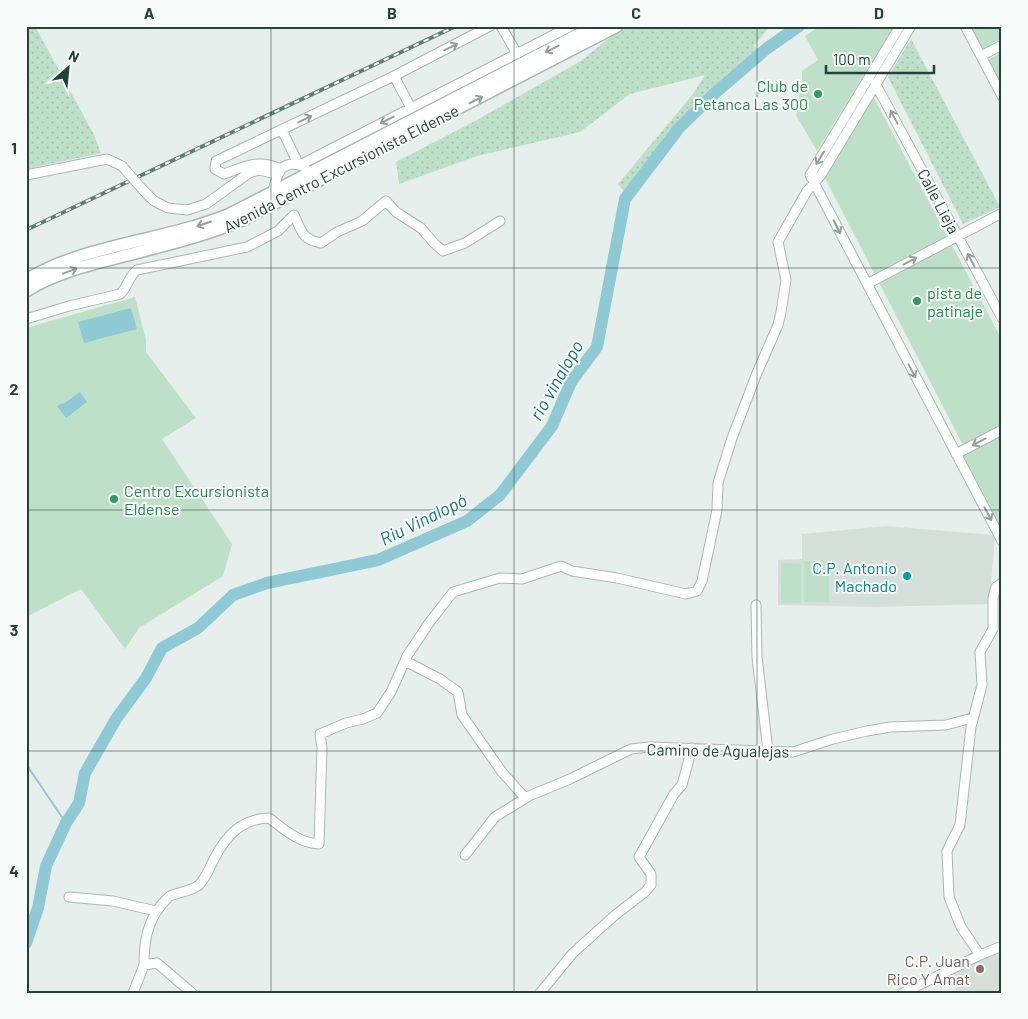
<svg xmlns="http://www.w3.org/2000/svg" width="1028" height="1019" font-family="Barlow,sans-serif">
	<defs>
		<pattern id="grass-dots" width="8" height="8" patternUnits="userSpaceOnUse" patternTransform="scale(1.25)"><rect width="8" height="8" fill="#bfe0c8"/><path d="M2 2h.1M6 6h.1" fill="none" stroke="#a4c1ad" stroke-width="1.8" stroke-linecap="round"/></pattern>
	</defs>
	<rect width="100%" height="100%" fill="#e6efeb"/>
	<path fill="#d4dfda" d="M887 526 993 535 995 538 989 604 875 607 778 605V560L802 559V534Z
		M1002 951V993H957L950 973 965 965Z"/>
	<path fill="url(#grass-dots)" d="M26 26H35L94 135 101 153 26 169Z
		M624 26H770L754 46 760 51 685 119 625 193 618 184 693 94 705 75 630 94 580 132 477 156 399 184 396 162 475 121 581 61Z
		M911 39 1000 207 963 224 888 77Z"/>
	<path fill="#bfe0c8" d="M820 26H894L817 151 796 115 802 81V71L818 60 805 36Z
		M969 26H1002V38L984 49 981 47Z
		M1002 52V88L988 62 989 59Z
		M874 98 1002 340V541L956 454 965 449 825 178 821 175Z
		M135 297 146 340V352L196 418 162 439 232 544 223 576 139 628 125 649 81 589 26 617V328Z
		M804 561H829V602H804Z
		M782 563 801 564V603H781Z"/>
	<path fill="#8ec9d4" d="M131 308 137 329 84 343 78 322Z
		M80 392 87 402 66 418 57 406 62 403 63 404Z"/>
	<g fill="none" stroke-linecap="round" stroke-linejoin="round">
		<path stroke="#8ec9d4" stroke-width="2" d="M26 764 66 823"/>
		<path stroke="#8ec9d4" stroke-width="12" d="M26 943 38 908 46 866 66 823 79 803 85 773 116 719 146 678 162 648 198 628 233 595 267 583 378 560 467 521 500 495 552 426 571 382 597 347 625 199 679 128 714 94 766 49 799 26"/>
		<g stroke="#a8b8b2" stroke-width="11">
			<path id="minor" d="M501 26 517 54
				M900 26 810 175 1002 541
				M965 26 1002 96
				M981 56 1002 45
				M394 76 411 108
				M875 83 1002 318
				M282 130 296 159 297 164
				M300 165 571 26
				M281 169C258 159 246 166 224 174L215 169 216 161 394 76 490 26
				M26 175 107 159 122 166
				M143 190 154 201 168 208 187 210 206 204 249 173 259 170 277 174
				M273 193C276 175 281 157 305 167
				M867 284 1002 213
				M26 319 69 306 120 294C128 287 128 277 137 270L247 247 278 231 294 215C302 231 301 239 321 243L337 232 362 221 386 201 396 212 421 228 434 243 443 251 465 243 500 221
				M956 454 1002 430
				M756 605 757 657 768 751
				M405 661 440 679 458 692 462 715 502 772 525 798
				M465 855 495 817 529 796 570 779 631 749 649 747 793 752 833 739 867 731 890 727 946 725 972 718
				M69 897 113 901 156 911
				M980 955 961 927 949 897 947 851 960 825 971 727 982 685 980 652 993 629V598L996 587 1002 583
				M133 993 144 965
				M192 993 157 963 144 965C144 942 147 922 162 904 165 901 167 898 170 896 179 892 192 891 199 885 206 878 210 867 214 859 227 834 242 819 269 818 285 830 299 843 319 844L322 747 320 734 346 723 363 719 377 713 391 692 407 656 429 623 453 592 500 578 522 579 561 566 572 571 617 578 686 594 697 591 702 581 717 510 718 483 732 438 757 373 778 325 781 312 786 280 778 242 807 191 821 175 911 26
				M540 993 573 953 614 916 645 892 651 885V874L639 857 674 794 682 785 692 748
				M903 993 980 955 1002 946"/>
		</g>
		<g stroke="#a8b8b2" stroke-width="14">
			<path id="tertiary" d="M26 280C85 244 165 241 230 214L595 26
				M26 291C55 273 88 265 120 257 161 246 202 237 242 220L617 26"/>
		</g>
		<use href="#minor" stroke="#fff" stroke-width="9"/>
		<use href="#tertiary" stroke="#fff" stroke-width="11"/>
		<g stroke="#5f7d75" stroke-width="4">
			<path id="rail" d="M26 230 456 26"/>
		</g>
		<use href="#rail" stroke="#f7fbf9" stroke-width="2" stroke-dasharray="5.5" stroke-linecap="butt"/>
		<g stroke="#a8b8b2" stroke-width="11" stroke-linecap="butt">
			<path id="minor-bridge" d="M122 166 143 190"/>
		</g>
		<use href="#minor-bridge" stroke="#fff" stroke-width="9"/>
	</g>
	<defs><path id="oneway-shaft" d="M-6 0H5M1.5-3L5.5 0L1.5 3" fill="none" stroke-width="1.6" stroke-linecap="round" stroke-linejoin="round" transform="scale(1.25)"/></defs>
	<g stroke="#92a09c">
		<use href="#oneway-shaft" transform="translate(451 47) rotate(-27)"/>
		<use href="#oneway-shaft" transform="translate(552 49) rotate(153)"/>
		<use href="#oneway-shaft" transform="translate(476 100) rotate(-27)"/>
		<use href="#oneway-shaft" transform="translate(894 117) rotate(-118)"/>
		<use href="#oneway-shaft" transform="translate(305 119) rotate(-26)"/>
		<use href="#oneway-shaft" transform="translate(387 120) rotate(153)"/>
		<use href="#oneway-shaft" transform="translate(820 158) rotate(122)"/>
		<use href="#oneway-shaft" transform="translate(204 224) rotate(161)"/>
		<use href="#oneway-shaft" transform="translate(837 227) rotate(63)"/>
		<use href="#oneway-shaft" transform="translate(971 260) rotate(-118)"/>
		<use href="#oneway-shaft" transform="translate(910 261) rotate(-28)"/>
		<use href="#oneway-shaft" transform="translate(70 271) rotate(-20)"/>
		<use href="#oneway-shaft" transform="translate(912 371) rotate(62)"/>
		<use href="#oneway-shaft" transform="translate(979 442) rotate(152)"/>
		<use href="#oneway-shaft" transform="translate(988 514) rotate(62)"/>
	</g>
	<path fill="none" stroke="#24423a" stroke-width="1" stroke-opacity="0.55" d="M271 26V993M514 26V993M757 26V993M26 268H1002M26 510H1002M26 751H1002"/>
	<g fill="#2e9e5b" stroke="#f7fbf9" stroke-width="2">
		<circle cx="818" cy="94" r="5"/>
		<circle cx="917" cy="301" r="5"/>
		<circle cx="114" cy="499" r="5"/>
	</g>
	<circle fill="#0f9aa8" stroke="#f7fbf9" stroke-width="2" cx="907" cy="576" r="5"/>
	<circle fill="#8d6e63" stroke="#f7fbf9" stroke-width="2" cx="980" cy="969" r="5"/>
	<g text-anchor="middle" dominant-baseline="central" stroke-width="4" stroke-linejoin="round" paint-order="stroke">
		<g font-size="16" fill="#27864d" stroke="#f7fbf9" text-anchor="start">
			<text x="808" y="85" text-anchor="end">Club de<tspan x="808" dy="18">Petanca Las 300</tspan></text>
			<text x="927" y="292">pista de<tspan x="927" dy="18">patinaje</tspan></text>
			<text x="124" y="490">Centro Excursionista<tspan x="124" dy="18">Eldense</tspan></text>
		</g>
		<g font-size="16" fill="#24423a" stroke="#f7fbf9">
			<text transform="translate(341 168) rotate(-27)">Avenida Centro Excursionista Eldense</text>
			<text transform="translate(939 201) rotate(62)">Calle Lieja</text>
			<text transform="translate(718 750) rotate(1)">Camino de Agualejas</text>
		</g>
		<g font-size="16" fill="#0d838f" stroke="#f7fbf9" text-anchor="end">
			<text x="897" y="567">C.P. Antonio<tspan x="897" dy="18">Machado</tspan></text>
		</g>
		<g font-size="16" fill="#785e54" stroke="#f7fbf9" text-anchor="end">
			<text x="970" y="960">C.P. Juan<tspan x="970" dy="18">Rico Y Amat</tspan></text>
		</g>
		<g font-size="18" font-style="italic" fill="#1c6f80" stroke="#f7fbf9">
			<text transform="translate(556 380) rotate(-60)">rio vinalopo</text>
			<text transform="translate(423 519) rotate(-26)">Riu Vinalopó</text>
		</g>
	</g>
	<rect width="1028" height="1019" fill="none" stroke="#f7fbf9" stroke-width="55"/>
	<g transform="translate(68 68) rotate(27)" stroke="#f7fbf9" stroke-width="4" paint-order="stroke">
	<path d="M0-4L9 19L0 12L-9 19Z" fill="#24423a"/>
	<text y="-8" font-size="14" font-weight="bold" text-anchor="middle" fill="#24423a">N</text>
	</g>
	<path d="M826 65v8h108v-8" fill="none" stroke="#24423a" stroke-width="2.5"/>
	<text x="833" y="65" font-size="15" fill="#24423a" stroke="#f7fbf9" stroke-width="4" paint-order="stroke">100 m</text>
	<rect x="28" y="28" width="972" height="964" fill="none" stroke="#24423a" stroke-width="2"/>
	<g font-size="16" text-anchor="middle" font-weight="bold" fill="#24423a">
		<text x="149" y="19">A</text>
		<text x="392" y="19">B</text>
		<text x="636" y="19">C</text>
		<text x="879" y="19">D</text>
		<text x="14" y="154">1</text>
		<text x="14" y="395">2</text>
		<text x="14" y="636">3</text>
		<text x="14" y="877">4</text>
	</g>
</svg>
